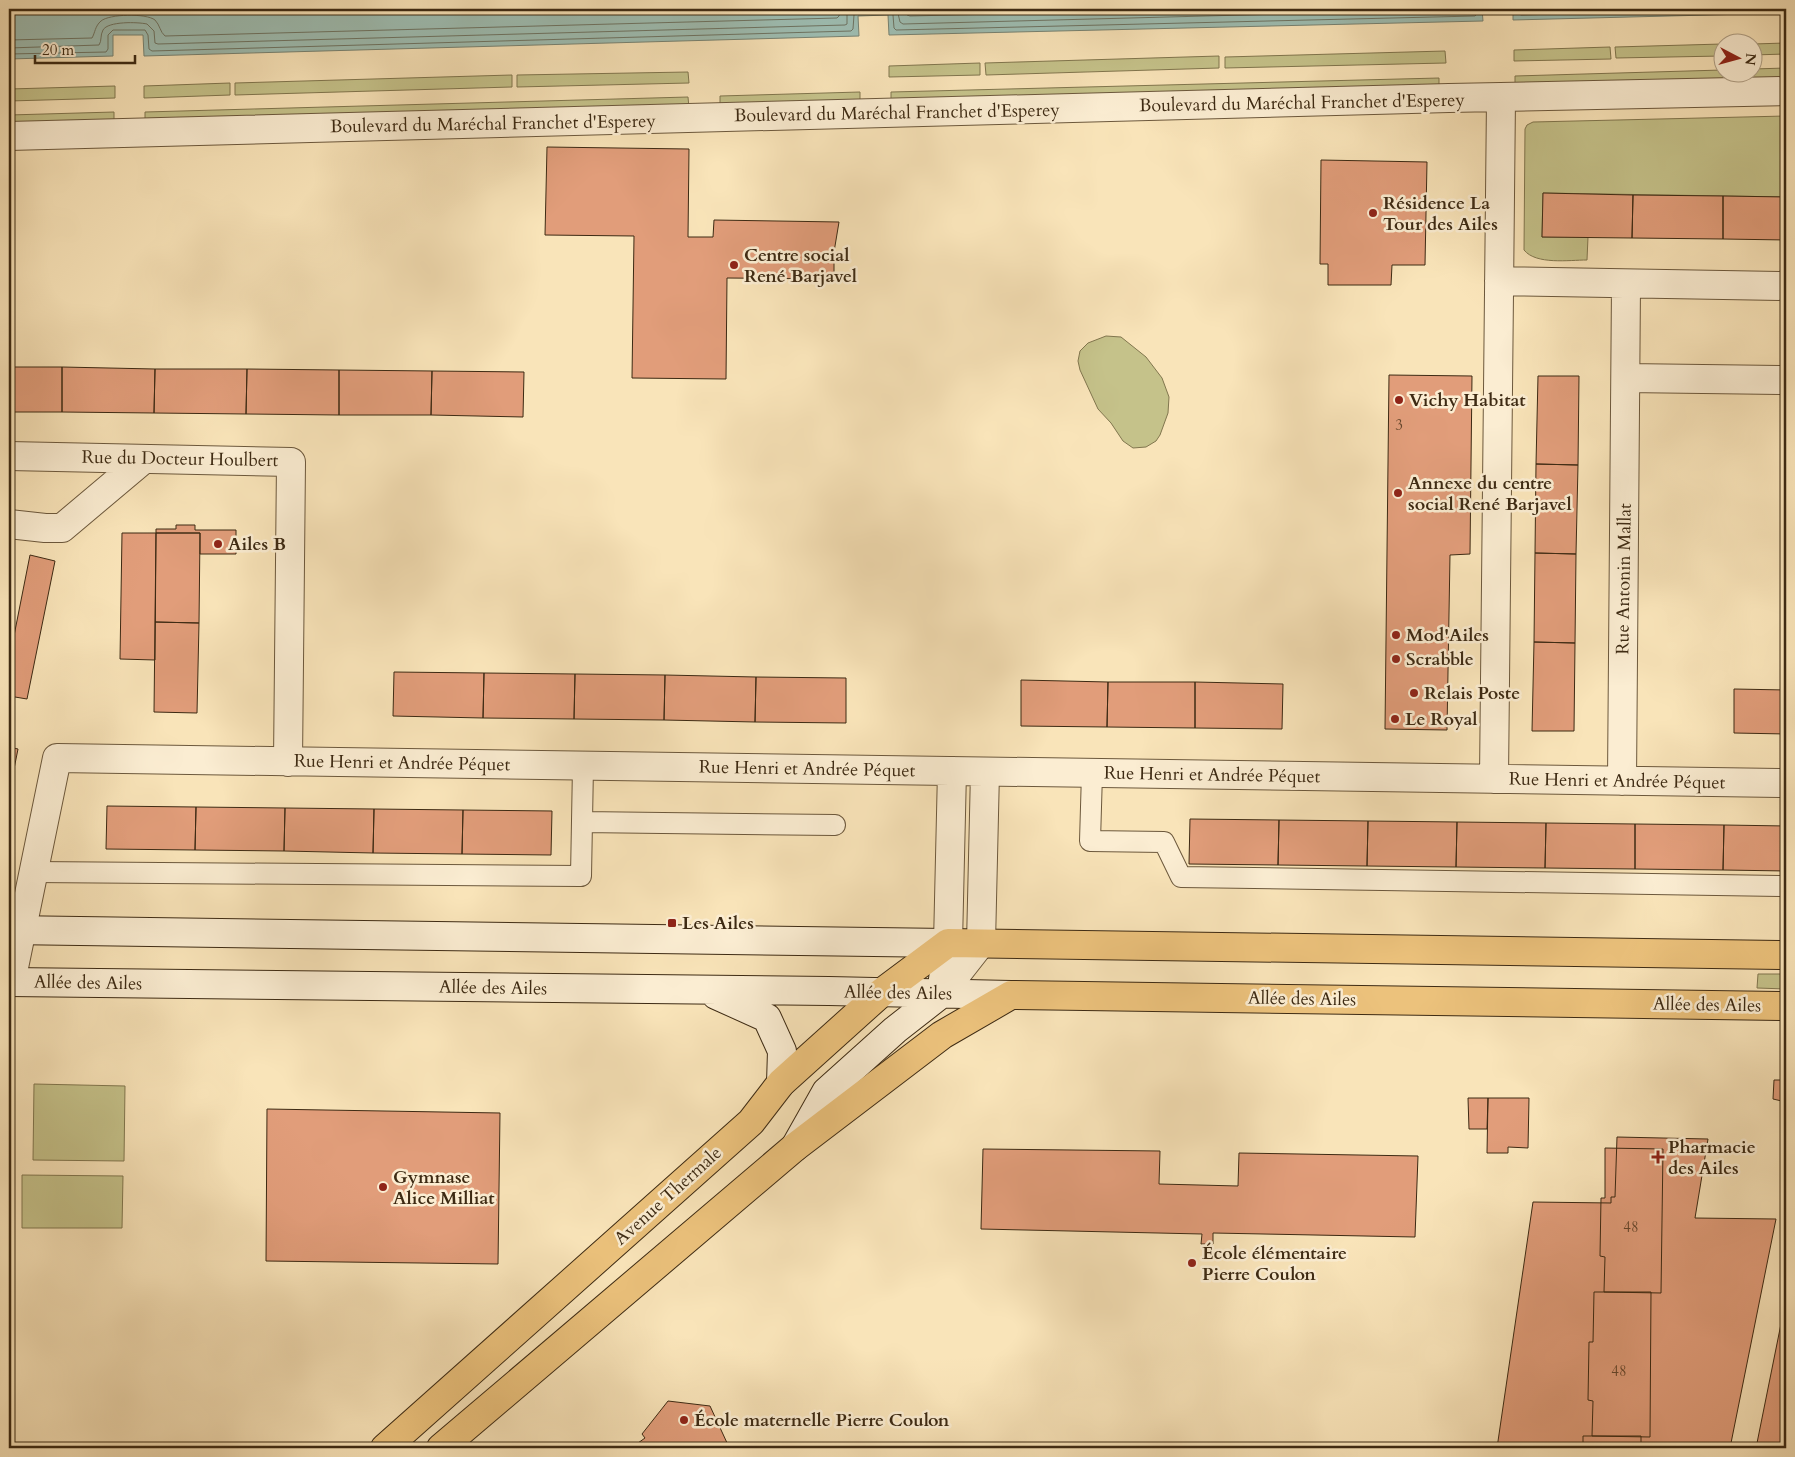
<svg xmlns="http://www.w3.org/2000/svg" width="1795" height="1457" font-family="Cardo,serif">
	<rect width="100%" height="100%" fill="#f9e4b9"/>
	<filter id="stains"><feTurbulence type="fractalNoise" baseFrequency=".004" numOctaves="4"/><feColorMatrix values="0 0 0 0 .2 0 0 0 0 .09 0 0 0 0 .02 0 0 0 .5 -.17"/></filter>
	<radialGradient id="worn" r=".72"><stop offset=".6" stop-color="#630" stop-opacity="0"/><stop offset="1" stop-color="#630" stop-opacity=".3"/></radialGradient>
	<path fill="#c5c28a" stroke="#81764e" d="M1786 43V54L1753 55V44Z
		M1722 44V56L1616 58 1615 47Z
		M1610 47 1611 59 1514 61V50Z
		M1445 51 1446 63 1225 68V57Z
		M1219 56V68L986 75 985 63Z
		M980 63V75L889 77V66Z
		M1786 68V80L1515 87V76L1722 70V72H1752L1753 69Z
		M688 72 689 83 517 87V75Z
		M512 75V87L235 95V83Z
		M1439 78V89L891 103V92Z
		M230 83V95L144 98V86Z
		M115 86V98L9 101V89Z
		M860 92V103L720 107V96Z
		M688 97 689 108 145 123V112Z
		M114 112V123L9 126V115Z
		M1786 116V197L1543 193 1542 237H1588L1587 260C1569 260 1536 265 1524 250L1525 129 1527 125 1533 122Z
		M1106 336 1121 337 1146 357 1162 378 1169 397 1168 413 1160 435 1156 441 1146 447 1133 448 1123 441 1111 423 1098 409 1080 370 1078 361 1080 351 1088 343Z
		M1758 974H1786V989L1757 988Z
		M34 1084 125 1086 124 1161 33 1160Z
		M22 1175 123 1176 122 1228H22Z"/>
	<path fill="#9ebeb3" stroke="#778373" d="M9 9H1482L1483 21 889 35 888 15 858 16 859 36 144 56 143 35H113V56L9 59Z
		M1513 9H1786V13L1513 20Z"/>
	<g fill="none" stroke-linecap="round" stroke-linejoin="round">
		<path stroke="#6e7463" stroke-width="1" d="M897 9 900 22 903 24 1471 9
			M906 9 907 15 910 16 1208 9
			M1518 9V13L1521 15 1747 9
			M9 40 92 38C95 33 95 26 101 21 109 14 146 13 155 20 160 25 160 32 165 36L837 18 839 16 841 9
			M9 48 99 45C102 41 100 35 103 30 108 21 138 22 147 24L154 31 155 43 158 44 845 25 847 24V15L850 9
			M9 54 106 52 108 49V35L113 30H145L148 35 149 49 152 51 851 31 853 29 854 15 859 11H890L893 15 894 28 896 30 1475 16 1477 14V9"/>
	</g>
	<path fill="#e19d7a" stroke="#3d2a13" d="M547 147 689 149 688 237H713L714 220 839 222 834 252V279L727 278 726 379 632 378 634 236 545 235Z
		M1321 160 1427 162 1425 265H1392L1391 285H1328V264H1320Z
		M1543 193 1633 195 1632 238 1542 237Z
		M1633 195 1723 196V239L1632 238Z
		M1723 196 1786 197V240L1723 239Z
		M9 367H62V412H9Z
		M62 367 155 369 154 413 62 412Z
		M155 369H247L246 414 154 413Z
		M247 369 339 370V415L246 414Z
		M339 370 432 371 431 415H339Z
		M432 371 524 372 523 417 431 415Z
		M1389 375 1472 376 1470 554 1450 555 1447 730 1385 729Z
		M1538 376H1579L1578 465 1536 464Z
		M1536 464 1578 465 1576 554 1535 553Z
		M176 525H195V530H236V554H200V533H156V529H176Z
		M122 533H156L155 660 120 659Z
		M156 533H200L199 623 155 622Z
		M1535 553 1576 554 1575 643 1534 642Z
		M30 555 55 561 27 699 9 696V661Z
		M155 622 199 623 197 713 154 712Z
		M1534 642 1575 643 1574 731H1532Z
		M394 672 484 673 483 718 393 716Z
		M484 673 575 674 574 719 483 718Z
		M575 674 665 675 664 720 574 719Z
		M665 675 756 677 755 722 664 720Z
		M756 677 846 678V723L755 722Z
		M1021 680 1108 682 1107 727 1021 726Z
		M1108 682H1195V728L1107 727Z
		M1195 682 1283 684 1282 729 1195 728Z
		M1734 689 1786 690V734L1734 733Z
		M9 747 18 749 9 794Z
		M107 806 196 807 195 850 106 849Z
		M196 807 285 808 284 851 195 850Z
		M285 808 374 809 373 853 284 851Z
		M374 809 463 810 462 854 373 853Z
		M463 810 552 811 551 855 462 854Z
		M1190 819 1279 820 1278 865 1189 864Z
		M1279 820 1368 821 1367 866 1278 865Z
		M1368 821 1457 822 1456 867 1367 866Z
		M1457 822 1546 823 1545 868 1456 867Z
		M1546 823 1635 824V869L1545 868Z
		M1635 824 1724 825 1723 870 1635 869Z
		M1724 825 1786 826V871L1723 870Z
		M1774 1080H1786V1102L1773 1099Z
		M1468 1098H1488L1487 1129H1469Z
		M1488 1098H1529L1528 1148 1508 1147V1153H1487Z
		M267 1109 500 1113 498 1264 266 1261Z
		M1617 1137 1708 1139 1695 1218 1776 1219 1730 1448H1497L1533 1202 1611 1203V1197H1615Z
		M1605 1148 1663 1149 1661 1293 1604 1292 1605 1257 1600 1256 1601 1198H1605Z
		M983 1149 1160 1151 1159 1184 1238 1186 1239 1153 1418 1156 1415 1237 1213 1233V1244H1201L1202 1234 981 1229Z
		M1594 1292H1651L1650 1437 1592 1436 1593 1401 1588 1400 1589 1342H1593Z
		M1786 1299V1432L1783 1448H1756Z
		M668 1401 710 1406 728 1445 727 1448H631L645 1438 642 1434Z
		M1583 1436H1641V1448H1583Z"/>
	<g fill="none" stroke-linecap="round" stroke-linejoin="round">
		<g stroke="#6c583c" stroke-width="22">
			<path id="service" d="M1092 773 1090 841 1164 842 1181 877 1786 886
				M582 822 835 825
				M33 872 581 876 583 766"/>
		</g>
		<g stroke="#6c583c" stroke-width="30">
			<path id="minor" d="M9 136 1449 98 1786 91
				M1499 281 1786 286
				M1626 378 1786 380
				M9 456 291 462 288 762
				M9 524 45 528H62L144 459
				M1494 779 1501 98
				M1622 781 1626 285
				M948 943 952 771
				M11 982 57 758 1786 783
				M941 994 981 943 985 772"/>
		</g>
		<g stroke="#3d2a13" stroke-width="30">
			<path id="secondary" d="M9 930 948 943 941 994 895 1030 826 1092 795 1147
				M9 982 829 991 1011 995
				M716 995 767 1018 782 1051 781 1083"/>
		</g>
		<g stroke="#3d2a13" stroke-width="30">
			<path id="primary" d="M385 1448 751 1122 781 1083 881 993 948 943 1786 955
				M441 1448 795 1147 942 1035 1011 995 1786 1006"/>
		</g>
		<use href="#service" stroke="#fbedd2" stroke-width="20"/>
		<use href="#minor" stroke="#fbedd2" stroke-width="28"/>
		<use href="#secondary" stroke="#fbedd2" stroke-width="28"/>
		<use href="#primary" stroke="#ecc27c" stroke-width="28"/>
	</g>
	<g fill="#8f2418" stroke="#fbedd2" stroke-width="2">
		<circle cx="1373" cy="213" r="5"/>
		<circle cx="734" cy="265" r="5"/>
		<circle cx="1399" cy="400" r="5"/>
		<circle cx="1398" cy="493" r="5"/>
		<circle cx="218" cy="544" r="5"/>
		<circle cx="1396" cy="635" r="5"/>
		<circle cx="1396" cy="659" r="5"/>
		<circle cx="1414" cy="693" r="5"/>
		<circle cx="1395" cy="719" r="5"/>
		<rect x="667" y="918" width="10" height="10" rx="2.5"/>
		<path d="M1655.5 1149.5h5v5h5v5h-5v5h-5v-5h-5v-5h5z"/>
		<circle cx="383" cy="1187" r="5"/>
		<circle cx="1192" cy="1263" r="5"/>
		<circle cx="684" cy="1420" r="5"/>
	</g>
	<g text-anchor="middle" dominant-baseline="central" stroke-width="5" stroke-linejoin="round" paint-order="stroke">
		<g font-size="15" fill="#66472d">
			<text x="1399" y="425">3</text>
			<text x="1631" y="1227">48</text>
			<text x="1619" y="1371">48</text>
		</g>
		<g font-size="18" fill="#3d2a13" stroke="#fbedd2">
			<text transform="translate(1302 103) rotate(-1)">Boulevard du Maréchal Franchet d'Esperey</text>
			<text transform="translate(897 113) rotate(-1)">Boulevard du Maréchal Franchet d'Esperey</text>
			<text transform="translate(493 124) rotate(-1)">Boulevard du Maréchal Franchet d'Esperey</text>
			<text transform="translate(180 459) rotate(1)">Rue du Docteur Houlbert</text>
			<text transform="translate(1624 579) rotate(-89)">Rue Antonin Mallat</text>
			<text transform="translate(402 763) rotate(1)">Rue Henri et Andrée Péquet</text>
			<text transform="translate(807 769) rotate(1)">Rue Henri et Andrée Péquet</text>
			<text transform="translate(1212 775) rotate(1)">Rue Henri et Andrée Péquet</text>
			<text transform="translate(1617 781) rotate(1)">Rue Henri et Andrée Péquet</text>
			<text transform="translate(88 983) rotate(1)">Allée des Ailes</text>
			<text transform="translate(493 988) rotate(1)">Allée des Ailes</text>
			<text transform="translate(898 993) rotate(1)">Allée des Ailes</text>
			<text transform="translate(1302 999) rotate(1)">Allée des Ailes</text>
			<text transform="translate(1707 1005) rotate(1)">Allée des Ailes</text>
			<text transform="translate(668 1196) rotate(-42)">Avenue Thermale</text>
		</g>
		<g font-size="18" font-weight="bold" fill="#3d2a13" stroke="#fbedd2" text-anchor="start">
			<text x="1383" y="203">Résidence La<tspan x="1383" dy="21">Tour des Ailes</tspan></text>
			<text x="744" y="255">Centre social<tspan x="744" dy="21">René Barjavel</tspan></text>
			<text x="1409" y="400">Vichy Habitat</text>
			<text x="1408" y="483">Annexe du centre<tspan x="1408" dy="21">social René Barjavel</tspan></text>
			<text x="228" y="544">Ailes B</text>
			<text x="1406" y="635">Mod'Ailes</text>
			<text x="1406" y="659">Scrabble</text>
			<text x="1424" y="693">Relais Poste</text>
			<text x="1405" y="719">Le Royal</text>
			<text x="682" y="923">Les Ailes</text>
			<text x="1668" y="1147">Pharmacie<tspan x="1668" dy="21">des Ailes</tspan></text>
			<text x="393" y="1177">Gymnase<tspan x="393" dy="21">Alice Milliat</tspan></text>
			<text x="1202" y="1253">École élémentaire<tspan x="1202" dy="21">Pierre Coulon</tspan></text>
			<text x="694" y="1420">École maternelle Pierre Coulon</text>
		</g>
	</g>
	<rect width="1795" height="1457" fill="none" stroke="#f9e4b9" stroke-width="30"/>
	<rect x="10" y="10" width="1775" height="1437" fill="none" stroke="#3d2a13" stroke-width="2.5"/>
	<rect x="15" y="15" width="1765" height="1427" fill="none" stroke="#3d2a13"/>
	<g transform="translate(1738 58) rotate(96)"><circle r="24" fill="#fbedd2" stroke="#af9f86"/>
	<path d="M0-4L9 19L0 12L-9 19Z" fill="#8f2418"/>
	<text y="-8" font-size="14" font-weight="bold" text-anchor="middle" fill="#3d2a13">N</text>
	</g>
	<path d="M35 55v8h100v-8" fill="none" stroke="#3d2a13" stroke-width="2.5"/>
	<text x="42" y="55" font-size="15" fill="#3d2a13" stroke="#fbedd2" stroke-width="4" paint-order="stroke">20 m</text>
	<rect width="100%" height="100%" filter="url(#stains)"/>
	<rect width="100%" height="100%" fill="url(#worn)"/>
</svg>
